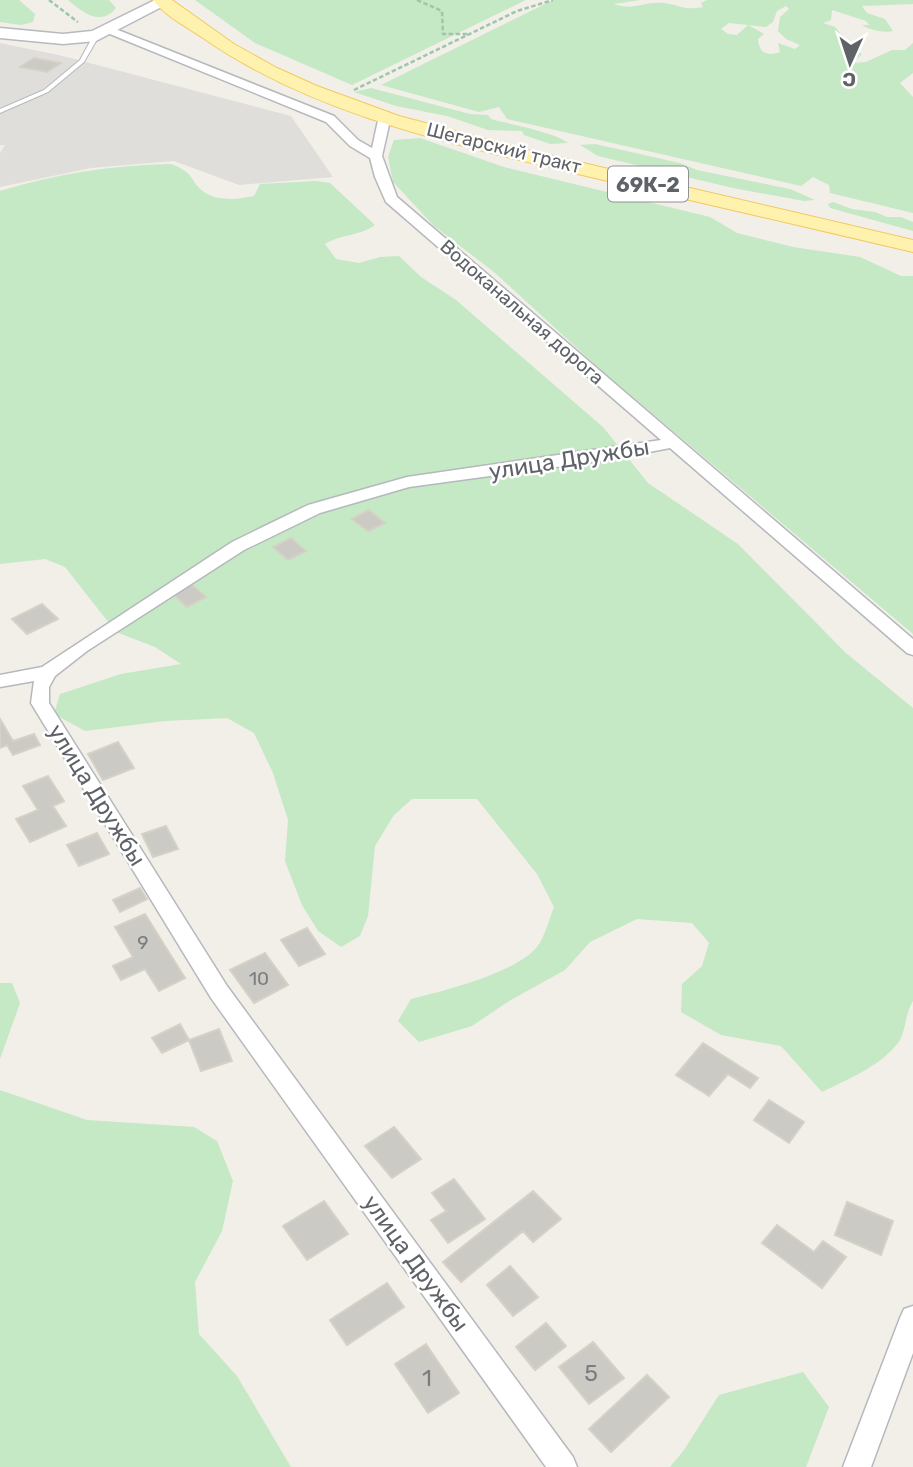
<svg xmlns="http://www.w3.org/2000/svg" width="913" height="1467" font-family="Rubik,sans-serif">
	<rect width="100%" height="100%" fill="#f1efe8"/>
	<path fill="#e0deda" d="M0 43 63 56 291 116 333 177 239 185 174 161 91 168 0 187V153L5 145H0Z"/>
	<path fill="#c5e8c5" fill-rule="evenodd" d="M0 0H19L35 14 33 22 21 25 0 22Z
		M68 0H109L116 8C100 27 82 12 68 0Z
		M195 0H526L352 85 255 43Z
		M553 0H640L614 4C633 11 645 1 664 3 680 5 684 11 703 7L701 3 707 0H913V4L862 6 867 13 885 19 893 31C883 33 870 30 862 25H869L866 21 832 10 831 20 823 23 835 27 844 38 840 43 846 49 862 54 853 63 866 62 892 50H905L913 43V73L900 83 913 97V213L830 193 829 185 813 177 801 186 507 119 499 107 479 112 381 85ZM786 6 789 9 780 17 778 31 786 39 800 45 795 49 778 43 780 52C767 57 759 53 758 39L764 34 748 25 737 35 728 34 721 29 729 23 766 27 773 22 777 11Z
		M371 88 470 114 488 115 491 119C509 124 555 132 568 143L550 144 524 135 522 131 488 130 447 116 396 106 354 92Z
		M420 138 504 167 710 217 737 233 793 247 860 257 901 276H913V634L602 371 494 272 434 226 393 182 388 157 394 140Z
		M595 144 680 163 697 170 790 189 815 200 804 201 733 188 598 156 580 145Z
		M171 164C197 174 188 180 204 192 219 202 238 199 254 196L260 184 316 181 330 183 375 225C360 236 341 234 325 244L336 259 359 263 380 257 399 256 421 277 456 300 603 427 648 483 738 544 846 653 913 708V1001C905 1013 906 1032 898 1043 879 1067 848 1079 822 1092L781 1046 721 1035 681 1012 682 984 702 966 709 943 692 923 637 919 590 942 565 970 509 1001 472 1026 419 1042 398 1021 411 999C444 991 516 973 537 947 545 937 549 919 554 907L537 874 477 799H412L394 815 375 846 368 916 360 936 341 947 318 931 302 905 285 861 288 820 273 773 254 733 227 718 165 721 85 731 54 714 60 694 121 674 181 664 155 647 116 632 65 567 45 559 0 564V191C55 174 113 165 171 164Z
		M833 202 852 209 875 212 887 217H901L913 222V231L830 208 828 204Z
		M0 983H12L20 1003 0 1059Z
		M0 1090 87 1120 194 1127 217 1141 233 1181 222 1231 195 1282 199 1334 237 1376 291 1467H0Z
		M803 1372 829 1407 806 1467H670L684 1450 719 1395Z"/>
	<path fill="#cccac5" stroke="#d6d1c6" stroke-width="2" d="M34 58 61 63 47 72 20 67Z
		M369 510 385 523 368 531 352 519Z
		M291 538 306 551 288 560 273 547Z
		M191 584 206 597 187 607 172 593Z
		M42 604 58 619 27 634 12 619Z
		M0 719 13 741 34 734 40 745 13 755 7 745 0 748Z
		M118 742 134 768 103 780 88 754Z
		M48 776 64 801 53 806 66 826 30 842 16 819 38 810 23 786Z
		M166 826 178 849 153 857 142 834Z
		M97 833 109 854 79 866 67 845Z
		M140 888 147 899 120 912 113 900Z
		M145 914 185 978 159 991 145 969 121 980 113 966 133 957 115 927Z
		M307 928 325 954 299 966 281 940Z
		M265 953 288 985 254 1003 230 970Z
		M180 1024 189 1040 162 1053 152 1038Z
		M219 1029 232 1061 201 1071 189 1040Z
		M703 1043 758 1078 750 1088 728 1074 709 1096 676 1075Z
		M769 1100 804 1122 789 1143 754 1120Z
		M394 1127 421 1159 392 1178 365 1146Z
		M454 1179 485 1219 448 1243 431 1220 446 1211 432 1193Z
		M533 1191 561 1219 533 1242 523 1231 461 1282 443 1262Z
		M324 1201 348 1234 307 1260 283 1226Z
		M847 1202 893 1221 881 1255 835 1235Z
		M777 1225 814 1252 823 1241 846 1257 822 1288 762 1243Z
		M510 1266 538 1297 513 1316 487 1285Z
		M387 1283 404 1307 347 1345 330 1320Z
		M546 1323 566 1346 535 1370 516 1347Z
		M593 1342 624 1378 589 1404 559 1367Z
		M426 1344 459 1393 428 1413 395 1364Z
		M647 1375 669 1397 611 1452 589 1429Z"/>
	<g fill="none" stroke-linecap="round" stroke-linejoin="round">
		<g stroke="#b5b8bc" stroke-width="2">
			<path id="lane" d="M96 34 99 36 84 62 48 92 0 113V109L44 90 80 60 93 36Z"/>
		</g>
		<g stroke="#b5b8bc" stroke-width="3">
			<path id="street" d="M105 28H113L334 116 358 140 372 148 379 116 389 113 391 116 382 156 397 197 913 639V655L907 653 670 448 607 460 409 487 320 513 244 550 87 651 55 676 49 687V703L227 986 573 1457 577 1467H546L211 998 31 703 34 681 0 687V675L42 667 232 542 308 505 407 477 661 440 386 202 375 177 370 158 350 146 326 122 105 32Z
				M913 1306V1353L871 1467H843L900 1318 904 1309Z"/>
		</g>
		<g stroke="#b6babf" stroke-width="3">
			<path id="secondary" d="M155 0 171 2 96 41 63 44 0 38V28L63 34 92 31Z"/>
		</g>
		<g stroke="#f2c960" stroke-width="2">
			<path id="primary" d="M153 0H172L234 44 277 68 317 86 399 116 519 148 913 240V252C801 226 690 200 578 174 449 143 314 115 203 38 187 27 165 16 153 0Z"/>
		</g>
		<path stroke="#9cc7a9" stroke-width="2.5" stroke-dasharray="4.5 2.5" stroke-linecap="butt" d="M49 0 78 22
			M417 0 442 11 443 34H468
			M354 90 517 11 553 0"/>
		<use href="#lane" fill="#fff" fill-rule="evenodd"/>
		<use href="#street" fill="#fff" fill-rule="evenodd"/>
		<use href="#secondary" fill="#fff" fill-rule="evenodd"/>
		<use href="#primary" fill="#fff2af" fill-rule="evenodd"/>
	</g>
	<g text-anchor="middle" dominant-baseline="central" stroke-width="5" stroke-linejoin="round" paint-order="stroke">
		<g font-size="19" fill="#5f6368" stroke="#fff">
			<text transform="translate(504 148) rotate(14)">Шегарский тракт</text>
			<text transform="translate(522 312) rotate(41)">Водоканальная дорога</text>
		</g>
		<g font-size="19" fill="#7a7d7f">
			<text x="143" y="942">9</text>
			<text x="259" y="978">10</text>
		</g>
		<rect fill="#fff" stroke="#8f9295" stroke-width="2" x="608" y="166.5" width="80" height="35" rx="5"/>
		<g font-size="21" font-weight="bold" fill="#5f6368">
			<text x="648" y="184">69К-2</text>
		</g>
		<g font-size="23" fill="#5f6368" stroke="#fff">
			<text transform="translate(569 459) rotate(-9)">улица Дружбы</text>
			<text transform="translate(97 795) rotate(58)">улица Дружбы</text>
			<text transform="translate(416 1263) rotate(54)">улица Дружбы</text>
		</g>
		<g font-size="23" fill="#7a7d7f">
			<text x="591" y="1373">5</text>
			<text x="427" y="1378">1</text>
		</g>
	</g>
	<g transform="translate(850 63) rotate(183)" stroke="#ffffff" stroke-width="5" paint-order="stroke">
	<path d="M0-5L12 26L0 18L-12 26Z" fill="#5f6368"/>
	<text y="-10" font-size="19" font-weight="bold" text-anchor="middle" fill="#5f6368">С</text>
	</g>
</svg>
